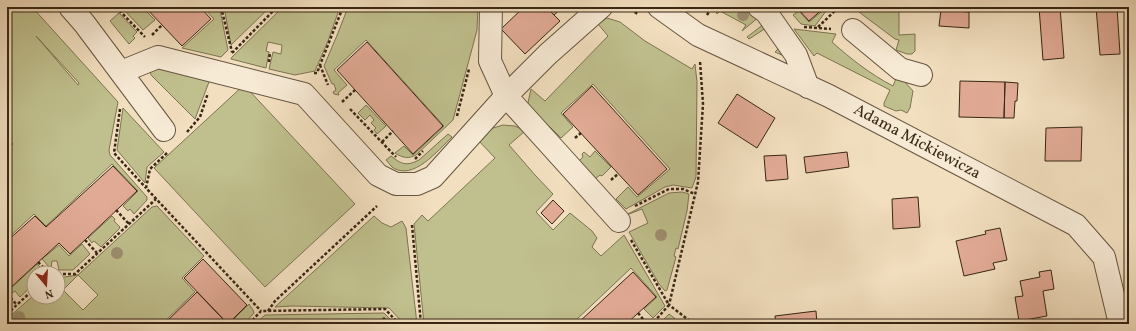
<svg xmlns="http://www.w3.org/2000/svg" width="1136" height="331" font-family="Vollkorn,serif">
	<rect width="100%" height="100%" fill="#f2dfbf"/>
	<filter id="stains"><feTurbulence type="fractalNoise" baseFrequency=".005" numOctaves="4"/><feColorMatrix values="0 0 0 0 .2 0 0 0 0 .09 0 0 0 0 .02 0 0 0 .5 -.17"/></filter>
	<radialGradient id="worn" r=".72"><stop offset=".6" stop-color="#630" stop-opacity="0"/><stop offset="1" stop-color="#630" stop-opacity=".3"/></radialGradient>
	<path fill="#c0c08e" stroke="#7c7451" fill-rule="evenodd" d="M7 7H32L118 102 109 150 110 155 147 197V200L134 214 130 209 128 211 123 206 138 191 112 164 46 226 34 214 7 239V149L13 144 7 137ZM36 36 79 83 78 85Z
		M127 7H142L155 20 143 30 124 10Z
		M203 7H217L220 10 228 50 221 57 182 48 214 19Z
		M224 7H270L231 45Z
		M283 7H340L328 41 315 71 295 75 269 69 273 52 281 54 282 45 268 42 266 51 269 52 266 68 231 59 232 57Z
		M348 7H478L477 30 453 120 416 155C408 159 403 158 395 153L404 146 413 155 444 126 366 40 334 70 347 85 338 93 339 95 334 94 333 92 336 90 334 84H332L324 66 338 33Z
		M718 7 751 8 759 17 742 31 746 25 720 11 717 14 716 11Z
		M827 7H829L815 26 801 24 793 15 799 11 809 22Z
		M864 7H899V35L915 34V51L912 54H907L896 50 899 40 895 39 859 12Z
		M119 13 137 32 133 36 135 38 129 44 110 21Z
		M607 18 620 22 645 41 692 69 695 64 697 82 696 177 692 188 673 185 665 187 626 209 616 199 628 187 637 197 670 169 593 84 561 113 573 127 561 138 542 119 534 122 527 107 531 89 545 101 608 36 598 24Z
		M764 24 793 60 775 52 780 47 766 28 749 39 747 37Z
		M794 29 836 34 832 42C851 59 870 74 893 86L897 76 903 80 913 91 910 108 907 113 901 110 896 111 884 106V103L890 90 817 53 814 56Z
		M165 63 212 74 195 119 152 76 148 70Z
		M244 85 355 204 265 287 154 168Z
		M366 105 386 126 377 134 374 130 376 128 371 123 374 120 370 115 365 120 358 113Z
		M123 108 164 152 147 167 145 183 117 150Z
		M503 125 515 126 525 131 509 145 535 175 553 194 536 212 553 230 570 213 592 231 597 238 592 247 601 256 624 235 665 306 653 318 644 309 657 297 631 268 575 321 578 324H424L414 224 422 215 428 221 495 158 478 140 493 128Z
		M448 134 452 137C438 150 413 182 392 167 390 165 388 162 386 160L391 156C402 165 407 166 419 160Z
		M595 151 611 167 602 176 600 175 595 179 579 161 583 157 582 154 584 152 590 157Z
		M682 192 689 194 687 211 678 249 676 248 674 256 676 257 667 290 665 291 659 284 629 232 648 223 642 209 624 216 669 193Z
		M157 206 204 256 182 278 195 292 162 324H25L8 318 34 295V297H58V278L78 275 152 207ZM78 275 98 295 83 310 63 290Z
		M112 216 115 219 114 221 120 227 119 229 101 247 94 241 92 243 88 238Z
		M374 216 382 223 391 227 402 221 406 228 417 324H404L389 308 292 306 275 307Z
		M82 244 90 254 73 270H59L57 261H52L51 269 42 259 59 245 69 256Z
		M37 264 41 268 38 271 40 273H34V284L20 297 15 291 12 293 9 290Z
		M249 304 253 310 254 313 244 324H229Z
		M384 313 395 324H390L384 317 376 324H255L265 315Z
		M669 314 682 324H659Z"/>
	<path fill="#e1aa95" stroke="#372714" d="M145 7H200L211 19 182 46Z
		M524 7H546L560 21 525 54 501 29Z
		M546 7H563L554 15Z
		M796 7H825L809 21Z
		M1039 7H1060L1064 58 1043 60Z
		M1096 7H1117L1120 54 1100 55Z
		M941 10 969 12V28L939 26Z
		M367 42 443 126 413 154 337 70Z
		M960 81 1005 82 1004 118 959 117Z
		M1005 82 1018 83 1017 101H1015L1014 118H1004Z
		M592 86 667 169 638 195 563 114Z
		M737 94 775 118 757 148 718 123Z
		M1082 127 1081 161H1045L1046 128Z
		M847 152 849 167 806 173 804 157Z
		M786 155 788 179 766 181 764 156Z
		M113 166 137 191 70 254 59 243 7 291V241L35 216 46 227Z
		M918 197 920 227 893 229 892 199Z
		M553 200 564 211 552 224 541 213Z
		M1000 228 1007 260 993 263 995 269 964 276 956 241 986 234 985 231Z
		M203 259 247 305 228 324 184 278Z
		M1051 270 1054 289 1043 291 1047 316 1019 321 1015 297 1023 296 1020 281 1040 277 1039 272Z
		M633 272 656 297 626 324H581L579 322Z
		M197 292 224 320 220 324H164Z
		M816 311 817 324H776L775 316Z
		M384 318 389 324H377Z"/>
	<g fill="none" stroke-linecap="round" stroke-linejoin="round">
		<g stroke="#66553f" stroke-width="24">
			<path id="minor" d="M70 7 84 23 164 130
				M491 7 490 61 506 96 619 221
				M659 7 698 35 829 96 1076 225 1104 257 1120 324
				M759 7 766 12 796 55 808 87
				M853 30 900 69 921 75
				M121 72 158 57 304 94 378 175 396 184H417L433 177 506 96 548 54 601 7"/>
		</g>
		<path stroke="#372714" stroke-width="2.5" stroke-dasharray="3 2" stroke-linecap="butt" d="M116 7 145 37
			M221 7 232 52
			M626 7 638 14
			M707 15 712 7
			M804 27 831 29
			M818 27 839 7
			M152 35 162 25
			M232 53 277 7
			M269 62 270 52
			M320 65 328 85
			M314 73H317L320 65 343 7
			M342 102 355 90
			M120 109 114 153 146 188
			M350 109 396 157
			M457 116 469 69
			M187 132 200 117 208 93
			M575 138 581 133
			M382 142 393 131
			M167 153 150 169 146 188 261 311
			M415 159 423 151
			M611 180 618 174
			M635 206 669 189H683L695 194
			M116 210 129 224
			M412 225 421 324
			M85 240 97 253
			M631 240 669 305 652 324
			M38 262 49 273
			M58 274H75L156 199
			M7 294 17 305
			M268 311 275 301 377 206
			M638 313 647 324
			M7 314 34 289
			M7 318 21 324
			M249 324 261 311 385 309 399 324
			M694 324 669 305 698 182 703 104 700 61"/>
		<use href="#minor" stroke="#f7ead5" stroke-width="22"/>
	</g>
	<g fill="#9e8f71">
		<circle cx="743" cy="15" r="6"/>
		<circle cx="661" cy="235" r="6"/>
		<circle cx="117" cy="253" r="6"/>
		<circle cx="19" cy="317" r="6"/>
	</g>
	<g text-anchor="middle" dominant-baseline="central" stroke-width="3" stroke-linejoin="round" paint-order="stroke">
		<g font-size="16" fill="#372714" stroke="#f7ead5">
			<text transform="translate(917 142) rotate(28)">Adama Mickiewicza</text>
		</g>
	</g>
	<rect width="1136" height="331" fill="none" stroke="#f2dfbf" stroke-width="24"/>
	<rect x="8" y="8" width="1120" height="315" fill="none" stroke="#372714" stroke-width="2"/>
	<rect x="12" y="12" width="1112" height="307" fill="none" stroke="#372714"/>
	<g transform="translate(46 285) rotate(162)"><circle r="19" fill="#f7ead5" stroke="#aa9c88"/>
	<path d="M0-3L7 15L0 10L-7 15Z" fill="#8f2418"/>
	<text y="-6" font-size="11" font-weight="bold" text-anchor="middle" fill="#372714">N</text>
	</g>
	<rect width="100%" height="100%" filter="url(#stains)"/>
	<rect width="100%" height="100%" fill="url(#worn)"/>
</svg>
